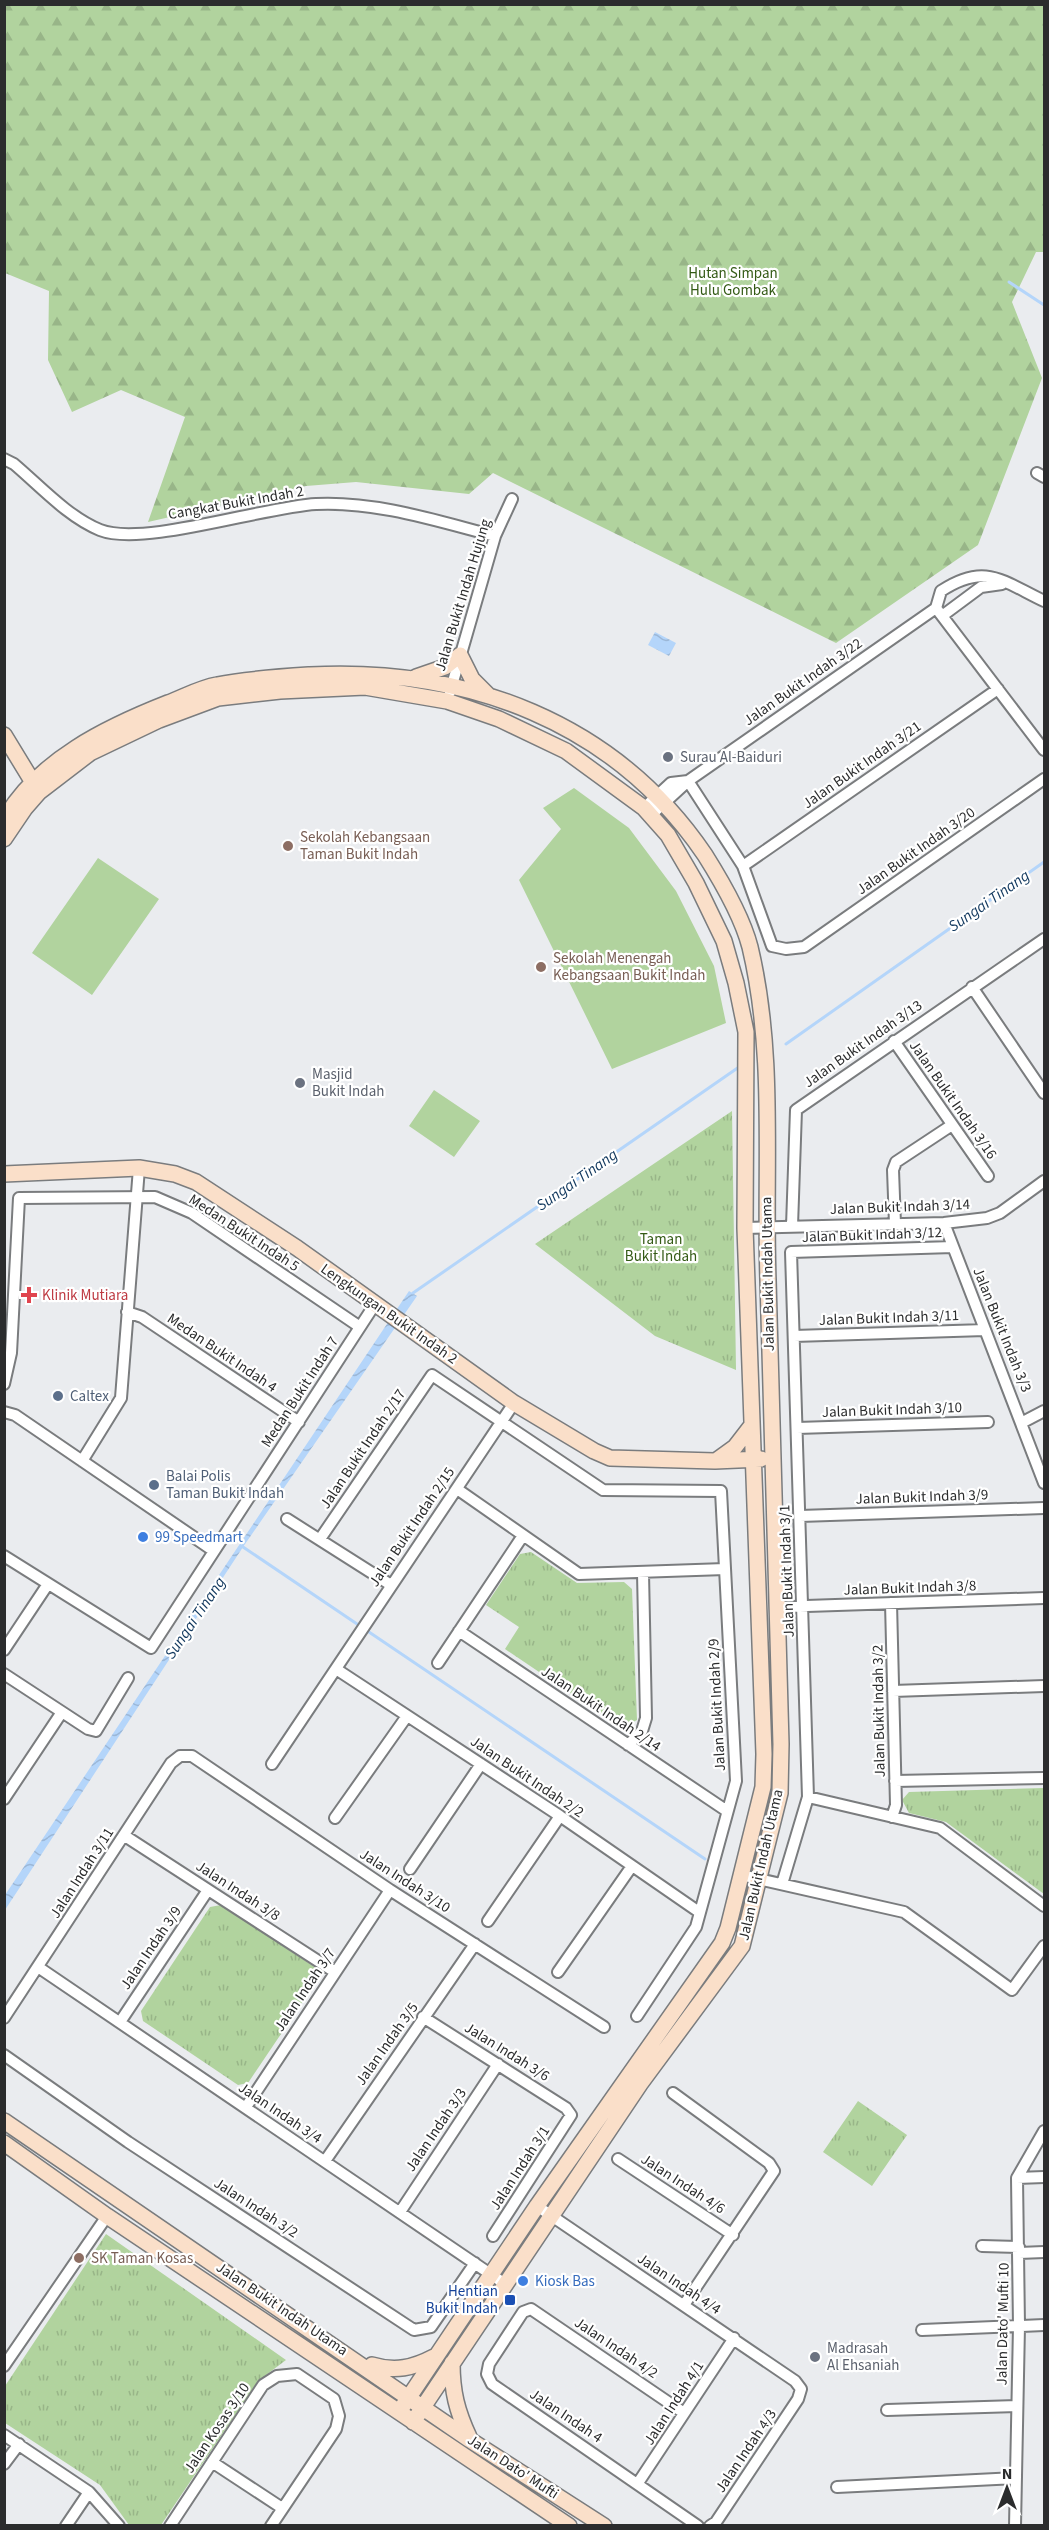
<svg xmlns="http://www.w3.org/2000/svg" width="1049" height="2530" font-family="'Source Sans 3',sans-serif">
	<defs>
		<pattern id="forest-firs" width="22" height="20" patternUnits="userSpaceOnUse" patternTransform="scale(1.5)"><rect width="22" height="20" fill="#b1d39e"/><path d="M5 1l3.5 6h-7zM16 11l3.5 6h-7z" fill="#98b588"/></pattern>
		<pattern id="park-tufts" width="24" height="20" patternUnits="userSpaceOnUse" patternTransform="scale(1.5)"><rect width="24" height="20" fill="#b1d39e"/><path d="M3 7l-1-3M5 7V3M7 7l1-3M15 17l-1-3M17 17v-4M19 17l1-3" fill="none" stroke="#98b588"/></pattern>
		<pattern id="water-waves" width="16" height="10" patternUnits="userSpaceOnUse" patternTransform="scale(1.5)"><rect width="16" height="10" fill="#b4d5fa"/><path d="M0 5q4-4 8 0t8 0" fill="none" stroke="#9bb7d7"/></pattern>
	</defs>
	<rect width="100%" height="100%" fill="#eaecef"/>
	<path fill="#b1d39e" d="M574 788 629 828 676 891 714 966 726 1023 612 1069 519 880 561 829 543 808Z
		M98 858 159 899 92 995 32 953Z
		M434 1090 480 1121 454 1157 409 1126Z"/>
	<path fill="url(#forest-firs)" d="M4 5H1044V252H1036L1012 302 1042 378 978 545 836 643 493 473 469 494 356 482 306 486 148 522 185 417 121 390 72 412 48 360 49 291 5 273Z"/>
	<path fill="url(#park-tufts)" d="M732 1111 736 1369V1370L655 1336 535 1244Z
		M531 1552 577 1583 624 1582 632 1589 637 1720 622 1728 505 1649 519 1627 486 1605 520 1554Z
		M1044 1788V1894L946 1822 909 1813 902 1800 909 1792Z
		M221 1905 316 1968 318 1979 248 2083 238 2085 143 2021 141 2011 210 1907Z
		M858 2101 907 2135 872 2186 823 2152Z
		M106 2234 286 2360 258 2381 161 2525H129L100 2485 5 2423V2386Z"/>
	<path fill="url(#water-waves)" d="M655 632 676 643 669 656 648 645Z
		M409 1291 417 1296 243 1547 5 1910V1895Z"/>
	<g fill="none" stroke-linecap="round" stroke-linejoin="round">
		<path stroke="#b4d5fa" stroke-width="3" d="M1009 282 1044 305
			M786 1044 1044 862
			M413 1293 739 1067
			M243 1547 360 1626
			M366 1630 705 1859"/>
		<g stroke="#7a7c7e" stroke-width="14">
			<path id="street" d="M4 459 14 464C40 486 68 517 100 530 143 547 263 507 316 504 376 501 437 521 495 536
				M1037 473 1044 477
				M936 608 1044 750
				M936 608 941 591C985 562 1002 581 1044 601
				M942 616 981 587 1002 584
				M450 692 495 536 512 499
				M688 781 743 866 772 946 786 949 804 947 1044 779
				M644 808 671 783 688 781
				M651 815 688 781 936 608
				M743 866 998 689
				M972 987 1044 1093
				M894 1041 988 1176
				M944 1223 1044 1483
				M895 1224 893 1170 896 1162 952 1125
				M792 1226 796 1110 1044 939
				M745 1228 944 1223 987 1218 1000 1213 1044 1181
				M127 1312 142 1317 299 1422
				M794 1336 985 1330
				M4 1384 11 1353 19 1198 155 1197 192 1213 360 1327
				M4 1412 15 1415 214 1551
				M1023 1422 1044 1411
				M797 1428 988 1422
				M82 1461 121 1398 139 1168
				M457 1489 579 1574 725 1569
				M800 1516 1044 1508
				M287 1519 391 1585
				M320 1539 432 1375 603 1490 721 1491 736 1781 696 1927 637 2016
				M4 1556 151 1648 375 1304
				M891 1603 896 1805 892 1817
				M777 1607 1044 1598
				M459 1631 727 1811
				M4 1650 48 1584
				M438 1663 522 1537
				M336 1669 560 1816 699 1912
				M4 1674 88 1729 96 1731 128 1678
				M893 1691 1044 1686
				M628 1745 642 1731 646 1718 643 1573
				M272 1764 514 1403
				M895 1781 1044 1778
				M808 1797 940 1828 1044 1906
				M4 1799 62 1712
				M335 1818 407 1716
				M125 1836 335 1972
				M410 1869 481 1764
				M741 1875 904 1912 1012 1990 1044 1946
				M782 1884 808 1797 791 1252 953 1247
				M488 1921 560 1816
				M38 1967 505 2284
				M558 1972 632 1866
				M423 2017 566 2108 571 2115 493 2236
				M4 2018 171 1763 180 1756H192L390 1890 604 2027
				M120 2022 208 1890
				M4 2055 128 2142 414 2330 431 2327 475 2263
				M673 2093 769 2163 774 2171 684 2305
				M246 2107 390 1890
				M618 2159 733 2235
				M325 2161 475 1944
				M1017 2178 1044 2177
				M537 2206 795 2381 801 2389 798 2399 716 2522 710 2526
				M400 2212 498 2064
				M982 2246 1019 2247
				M1019 2253 1044 2252
				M922 2330 1044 2325
				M4 2366 107 2216
				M887 2410 1017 2406
				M684 2413 531 2309 523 2312 489 2364 487 2374 492 2384 698 2526
				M4 2435 89 2492 119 2526
				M212 2462 282 2508
				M4 2464 19 2444
				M638 2483 734 2338
				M837 2487 1016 2478
				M66 2526 89 2492
				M170 2526 263 2385 277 2376 297 2374 334 2399 339 2416 336 2429 271 2526
				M1015 2526 1019 2326 1017 2178 1044 2131"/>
		</g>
		<g stroke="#7a7c7e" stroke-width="18">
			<path id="secondary" d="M416 677 445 667 460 655 472 679 488 695
				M4 735 37 789
				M4 820C38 760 107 727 168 703 184 697 200 688 217 685 247 679 279 677 310 675 467 667 615 722 705 855 722 882 742 916 750 947 776 1056 764 1169 768 1280 772 1435 777 1589 781 1744L780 1793 742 1946 640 2084 413 2422
				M4 839 25 808 39 792 90 753 159 720 218 698 280 691 365 687 447 701 499 719 566 751 644 808 668 835 696 883 724 941 736 983 746 1032 745 1228 764 1754 763 1787 728 1928 722 1943 537 2206 399 2412
				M4 1174 139 1168 175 1174 196 1182 297 1248 514 1403 594 1451 610 1458 715 1461 761 1459
				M717 1460 735 1447 752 1425
				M4 2121 470 2440 604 2526
				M4 2143 107 2216 569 2526
				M452 2363C452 2392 457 2411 469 2437
				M372 2365C395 2372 413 2368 434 2357"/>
		</g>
		<use href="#street" stroke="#fff" stroke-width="10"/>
		<use href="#secondary" stroke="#fadfc9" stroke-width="15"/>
	</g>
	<g fill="#6b7280" stroke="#fff" stroke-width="2">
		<circle cx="668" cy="757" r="6"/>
		<circle cx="300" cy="1083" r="6"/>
		<circle cx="815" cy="2357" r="6"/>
	</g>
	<g fill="#8d6e63" stroke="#fff" stroke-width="2">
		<circle cx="288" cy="846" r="6"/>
		<circle cx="541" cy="967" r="6"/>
		<circle cx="79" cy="2258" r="6"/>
	</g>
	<path fill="#e0444e" stroke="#fff" stroke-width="2" d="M26 1286h6v6h6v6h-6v6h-6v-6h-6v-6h6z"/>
	<g fill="#5c6f8a" stroke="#fff" stroke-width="2">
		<circle cx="58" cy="1396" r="6"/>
		<circle cx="154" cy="1485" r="6"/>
	</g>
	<g fill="#3f7fe0" stroke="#fff" stroke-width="2">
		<circle cx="143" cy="1537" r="6"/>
		<circle cx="523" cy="2281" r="6"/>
	</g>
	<rect fill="#1a4fb4" stroke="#fff" stroke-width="2" x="504" y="2294" width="12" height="12" rx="3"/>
	<g text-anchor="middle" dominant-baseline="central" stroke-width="4.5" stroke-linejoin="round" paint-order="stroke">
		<g font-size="15" fill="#335a15" stroke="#fff">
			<text x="733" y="273">Hutan Simpan<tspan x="733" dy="17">Hulu Gombak</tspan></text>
			<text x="661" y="1239">Taman<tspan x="661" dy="17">Bukit Indah</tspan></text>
		</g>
		<g font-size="15" fill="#2b2c2d" stroke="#fff">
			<text transform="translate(236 503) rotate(-10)">Cangkat Bukit Indah 2</text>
			<text transform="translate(463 595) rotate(-73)">Jalan Bukit Indah Hujung</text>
			<text transform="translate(803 682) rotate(-35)">Jalan Bukit Indah 3/22</text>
			<text transform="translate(862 765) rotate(-35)">Jalan Bukit Indah 3/21</text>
			<text transform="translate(916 851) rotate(-35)">Jalan Bukit Indah 3/20</text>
			<text transform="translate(863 1044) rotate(-35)">Jalan Bukit Indah 3/13</text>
			<text transform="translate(953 1100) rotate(55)">Jalan Bukit Indah 3/16</text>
			<text transform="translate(900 1207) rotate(-2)">Jalan Bukit Indah 3/14</text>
			<text transform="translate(244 1233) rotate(33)">Medan Bukit Indah 5</text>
			<text transform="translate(872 1235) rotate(-2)">Jalan Bukit Indah 3/12</text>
			<text transform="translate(768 1274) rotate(-91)">Jalan Bukit Indah Utama</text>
			<text transform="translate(389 1314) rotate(35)">Lengkungan Bukit Indah 2</text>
			<text transform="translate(889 1318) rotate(-2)">Jalan Bukit Indah 3/11</text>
			<text transform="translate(1002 1330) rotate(68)">Jalan Bukit Indah 3/3</text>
			<text transform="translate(222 1353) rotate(34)">Medan Bukit Indah 4</text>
			<text transform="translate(300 1392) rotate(-57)">Medan Bukit Indah 7</text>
			<text transform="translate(892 1410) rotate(-2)">Jalan Bukit Indah 3/10</text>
			<text transform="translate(363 1449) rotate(-56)">Jalan Bukit Indah 2/17</text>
			<text transform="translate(922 1497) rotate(-2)">Jalan Bukit Indah 3/9</text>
			<text transform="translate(412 1527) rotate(-56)">Jalan Bukit Indah 2/15</text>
			<text transform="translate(787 1571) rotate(-92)">Jalan Bukit Indah 3/1</text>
			<text transform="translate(910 1588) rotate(-2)">Jalan Bukit Indah 3/8</text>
			<text transform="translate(717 1705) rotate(-93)">Jalan Bukit Indah 2/9</text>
			<text transform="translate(601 1709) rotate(34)">Jalan Bukit Indah 2/14</text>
			<text transform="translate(879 1711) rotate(-91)">Jalan Bukit Indah 3/2</text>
			<text transform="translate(527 1777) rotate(34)">Jalan Bukit Indah 2/2</text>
			<text transform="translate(761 1865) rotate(-77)">Jalan Bukit Indah Utama</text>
			<text transform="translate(82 1873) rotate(-57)">Jalan Indah 3/11</text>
			<text transform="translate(405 1881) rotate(33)">Jalan Indah 3/10</text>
			<text transform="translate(238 1891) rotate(33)">Jalan Indah 3/8</text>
			<text transform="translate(151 1948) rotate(-56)">Jalan Indah 3/9</text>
			<text transform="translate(305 1990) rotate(-56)">Jalan Indah 3/7</text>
			<text transform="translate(387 2044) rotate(-55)">Jalan Indah 3/5</text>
			<text transform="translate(507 2052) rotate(32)">Jalan Indah 3/6</text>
			<text transform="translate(280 2113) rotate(34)">Jalan Indah 3/4</text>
			<text transform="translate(436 2130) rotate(-56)">Jalan Indah 3/3</text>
			<text transform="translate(520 2168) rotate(-57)">Jalan Indah 3/1</text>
			<text transform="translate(683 2184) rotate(33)">Jalan Indah 4/6</text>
			<text transform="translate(256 2208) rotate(33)">Jalan Indah 3/2</text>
			<text transform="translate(679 2284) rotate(34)">Jalan Indah 4/4</text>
			<text transform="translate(282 2309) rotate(34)">Jalan Bukit Indah Utama</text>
			<text transform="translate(1003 2324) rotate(-89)">Jalan Dato' Mufti 10</text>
			<text transform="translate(616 2348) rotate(34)">Jalan Indah 4/2</text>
			<text transform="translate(674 2403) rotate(-57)">Jalan Indah 4/1</text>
			<text transform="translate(566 2416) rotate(34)">Jalan Indah 4</text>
			<text transform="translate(217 2428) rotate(-56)">Jalan Kosas 3/10</text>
			<text transform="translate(746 2451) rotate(-56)">Jalan Indah 4/3</text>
			<text transform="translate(513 2467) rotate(33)">Jalan Dato' Mufti</text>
		</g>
		<g font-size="15" fill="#5b616d" stroke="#fff" text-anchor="start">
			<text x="680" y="757">Surau Al-Baiduri</text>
			<text x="312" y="1074">Masjid<tspan x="312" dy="17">Bukit Indah</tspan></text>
			<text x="827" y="2348">Madrasah<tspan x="827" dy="17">Al Ehsaniah</tspan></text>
		</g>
		<g font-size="15" fill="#785e54" stroke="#fff" text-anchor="start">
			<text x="300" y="837">Sekolah Kebangsaan<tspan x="300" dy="17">Taman Bukit Indah</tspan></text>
			<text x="553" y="958">Sekolah Menengah<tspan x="553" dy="17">Kebangsaan Bukit Indah</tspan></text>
			<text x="91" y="2258">SK Taman Kosas</text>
		</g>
		<g font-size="15" fill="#be3a42" stroke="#fff" text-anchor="start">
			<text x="42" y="1295">Klinik Mutiara</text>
		</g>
		<g font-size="15" fill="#4e5e75" stroke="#fff" text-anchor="start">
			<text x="70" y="1396">Caltex</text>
			<text x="166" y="1476">Balai Polis<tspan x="166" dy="17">Taman Bukit Indah</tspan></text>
		</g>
		<g font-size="15" fill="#366cbe" stroke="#fff" text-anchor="start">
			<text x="155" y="1537">99 Speedmart</text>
			<text x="535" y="2281">Kiosk Bas</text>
		</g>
		<g font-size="15" fill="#164399" stroke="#fff" text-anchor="end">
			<text x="498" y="2291">Hentian<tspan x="498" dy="17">Bukit Indah</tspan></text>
		</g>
		<g font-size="16" font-style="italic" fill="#11385e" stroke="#fff">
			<text transform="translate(989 901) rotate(-35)">Sungai Tinang</text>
			<text transform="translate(577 1180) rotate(-35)">Sungai Tinang</text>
			<text transform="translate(195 1618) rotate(-56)">Sungai Tinang</text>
		</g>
	</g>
	<rect width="1049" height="2530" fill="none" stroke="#2b2c2d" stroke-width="12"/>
	<g transform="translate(1007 2488)" stroke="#ffffff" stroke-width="4.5" paint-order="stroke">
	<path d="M0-4.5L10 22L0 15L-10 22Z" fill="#2b2c2d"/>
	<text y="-9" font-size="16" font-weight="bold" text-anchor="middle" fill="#2b2c2d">N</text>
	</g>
</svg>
